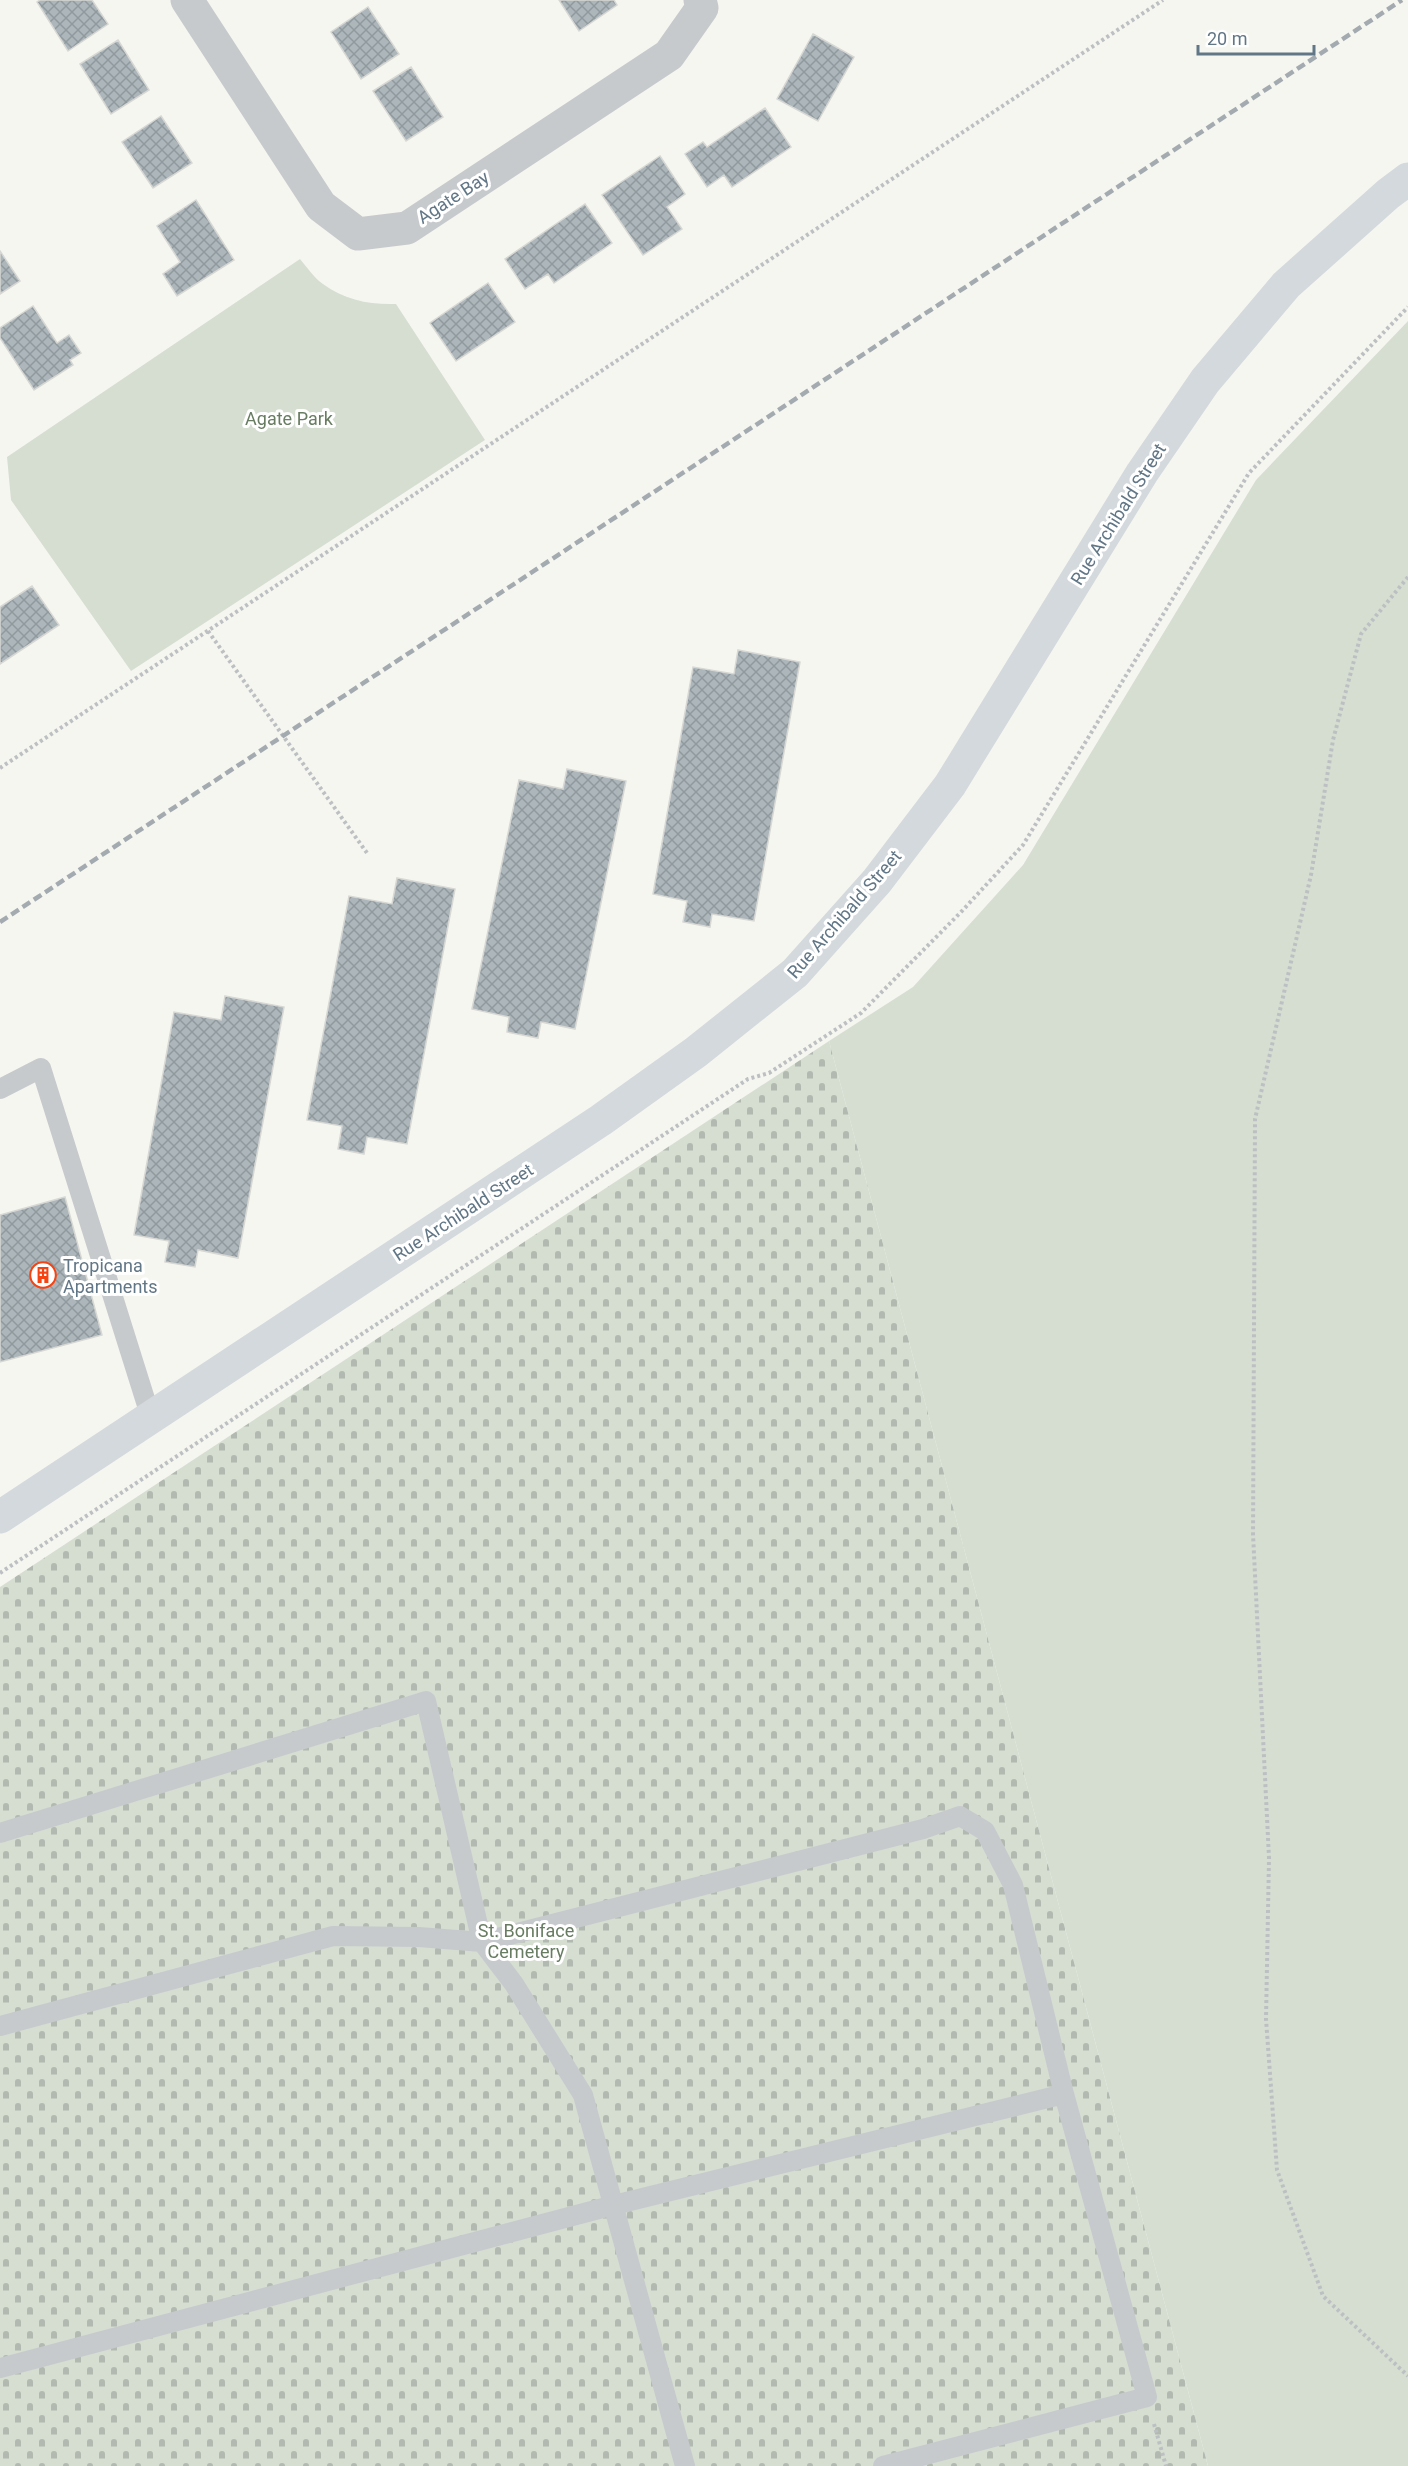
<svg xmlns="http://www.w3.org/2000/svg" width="1408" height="2466" font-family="Roboto,sans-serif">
	<defs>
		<pattern id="cemetery-stones" width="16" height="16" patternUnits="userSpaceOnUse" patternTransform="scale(1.5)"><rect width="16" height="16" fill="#d6ded2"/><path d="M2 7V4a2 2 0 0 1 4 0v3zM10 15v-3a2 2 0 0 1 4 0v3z" fill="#b1b9b0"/></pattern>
		<pattern id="building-cross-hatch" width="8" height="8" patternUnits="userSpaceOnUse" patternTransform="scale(1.5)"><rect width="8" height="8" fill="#acb6bb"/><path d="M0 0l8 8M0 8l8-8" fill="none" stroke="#8f999e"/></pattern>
	</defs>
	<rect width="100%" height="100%" fill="#f6f6f1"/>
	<path fill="#d6ded2" d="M300 259C307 267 314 278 323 284 344 300 371 305 396 304L485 440 131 671 11 500 7 457Z
		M1408 321V2466H1208L829 1041 913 987 1023 865 1256 480Z"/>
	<path fill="url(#cemetery-stones)" d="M829 1041 1208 2466H0V1587Z"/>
	<path fill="url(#building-cross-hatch)" stroke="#d7d7d4" stroke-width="1.5" d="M40 0H92L108 24 68 51 37 2Z
		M559 0H614L617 5 579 31Z
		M368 7 399 54 361 79 331 32Z
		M813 34 854 57 818 121 777 99Z
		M118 40 149 90 111 114 80 64Z
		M411 67 443 117 406 141 373 91Z
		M765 108 791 147 732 187 724 175 707 187 685 154 703 142 707 147Z
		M161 116 192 163 153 188 122 142Z
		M660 156 685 194 667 207 682 229 643 255 602 195Z
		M196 200 234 260 177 296 163 274 180 262 157 226Z
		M585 204 612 243 554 283 548 274 525 289 505 259Z
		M0 251 20 281 0 294Z
		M488 283 515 322 456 361 430 323Z
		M33 306 57 343 69 335 81 353 70 360 73 365 34 390 0 338V328Z
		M32 586 59 625 0 664V607Z
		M738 650 800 662 754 921 712 914 710 927 683 922 687 901 653 894 693 667 734 674Z
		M567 769 626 781 575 1029 541 1022 538 1038 507 1032 509 1017 472 1009 519 780 563 789Z
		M397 878 455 889 407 1144 367 1137 364 1154 338 1149 342 1126 307 1120 349 896 392 904Z
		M225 996 284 1007 238 1258 198 1250 195 1267 165 1262 169 1241 134 1235 174 1012 221 1020Z
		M65 1197 102 1335 0 1362V1215Z"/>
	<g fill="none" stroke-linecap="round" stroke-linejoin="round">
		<path stroke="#bdc0c2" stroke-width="4" stroke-dasharray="3 3" stroke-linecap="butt" d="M1408 577 1361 634 1333 740 1311 875 1255 1119 1253 1534 1269 1858 1266 2019 1277 2170 1323 2296 1408 2376
			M208 631 367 853
			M0 768 1163 0
			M0 1573 748 1079 769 1073 861 1013 962 911 1023 845 1249 473 1408 307
			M1154 2424 1166 2466"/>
		<path stroke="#c7cacd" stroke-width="20" d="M0 1089 41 1068 151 1418
			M0 1833 426 1701 482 1942 514 1984 583 2095 685 2466
			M0 2026 333 1936 419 1937 482 1942 923 1829 960 1816 985 1831 1013 1885 1064 2094 614 2205 0 2368
			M883 2466 1147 2397 1064 2094"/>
		<path stroke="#c7cacd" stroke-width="33" d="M187 0 321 206 358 234 407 228 669 55 702 8 700 0"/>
		<path stroke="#d3d9dd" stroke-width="33" d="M0 1517 601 1120 696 1052 795 973 877 881 950 785 1142 473 1205 381 1286 285 1388 194 1408 179"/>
		<path stroke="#a4abb0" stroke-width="4.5" stroke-dasharray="9 4.5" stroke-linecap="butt" d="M0 922 1402 0"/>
	</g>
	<defs>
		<g id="building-ring" transform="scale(1.35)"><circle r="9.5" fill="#fff" stroke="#f54312" stroke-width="1.5"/><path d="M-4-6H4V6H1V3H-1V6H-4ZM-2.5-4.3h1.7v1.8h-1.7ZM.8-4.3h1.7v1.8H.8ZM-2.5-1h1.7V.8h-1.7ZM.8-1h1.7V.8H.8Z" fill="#f54312"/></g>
	</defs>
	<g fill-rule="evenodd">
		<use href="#building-ring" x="43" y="1275"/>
	</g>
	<g text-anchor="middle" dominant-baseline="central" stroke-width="6" stroke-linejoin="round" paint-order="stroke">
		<g font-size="18" fill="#617686" stroke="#fff">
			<text transform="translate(453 197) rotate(-33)">Agate Bay</text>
			<text transform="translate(1118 514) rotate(-58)">Rue Archibald Street</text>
			<text transform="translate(844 914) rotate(-49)">Rue Archibald Street</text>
			<text transform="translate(463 1212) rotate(-33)">Rue Archibald Street</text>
		</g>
		<g font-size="18" fill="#677c61" stroke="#fff">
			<text x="289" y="418">Agate Park</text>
			<text x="526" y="1930">St. Boniface<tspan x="526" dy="21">Cemetery</tspan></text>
		</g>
		<g font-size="18" fill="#617686" stroke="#fff" text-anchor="start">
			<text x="63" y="1265">Tropicana<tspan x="63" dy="21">Apartments</tspan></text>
		</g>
	</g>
	<path d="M1198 45v9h116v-9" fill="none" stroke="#617686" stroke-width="3"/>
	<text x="1207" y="45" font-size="18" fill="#617686" stroke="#ffffff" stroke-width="4.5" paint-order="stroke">20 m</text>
</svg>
